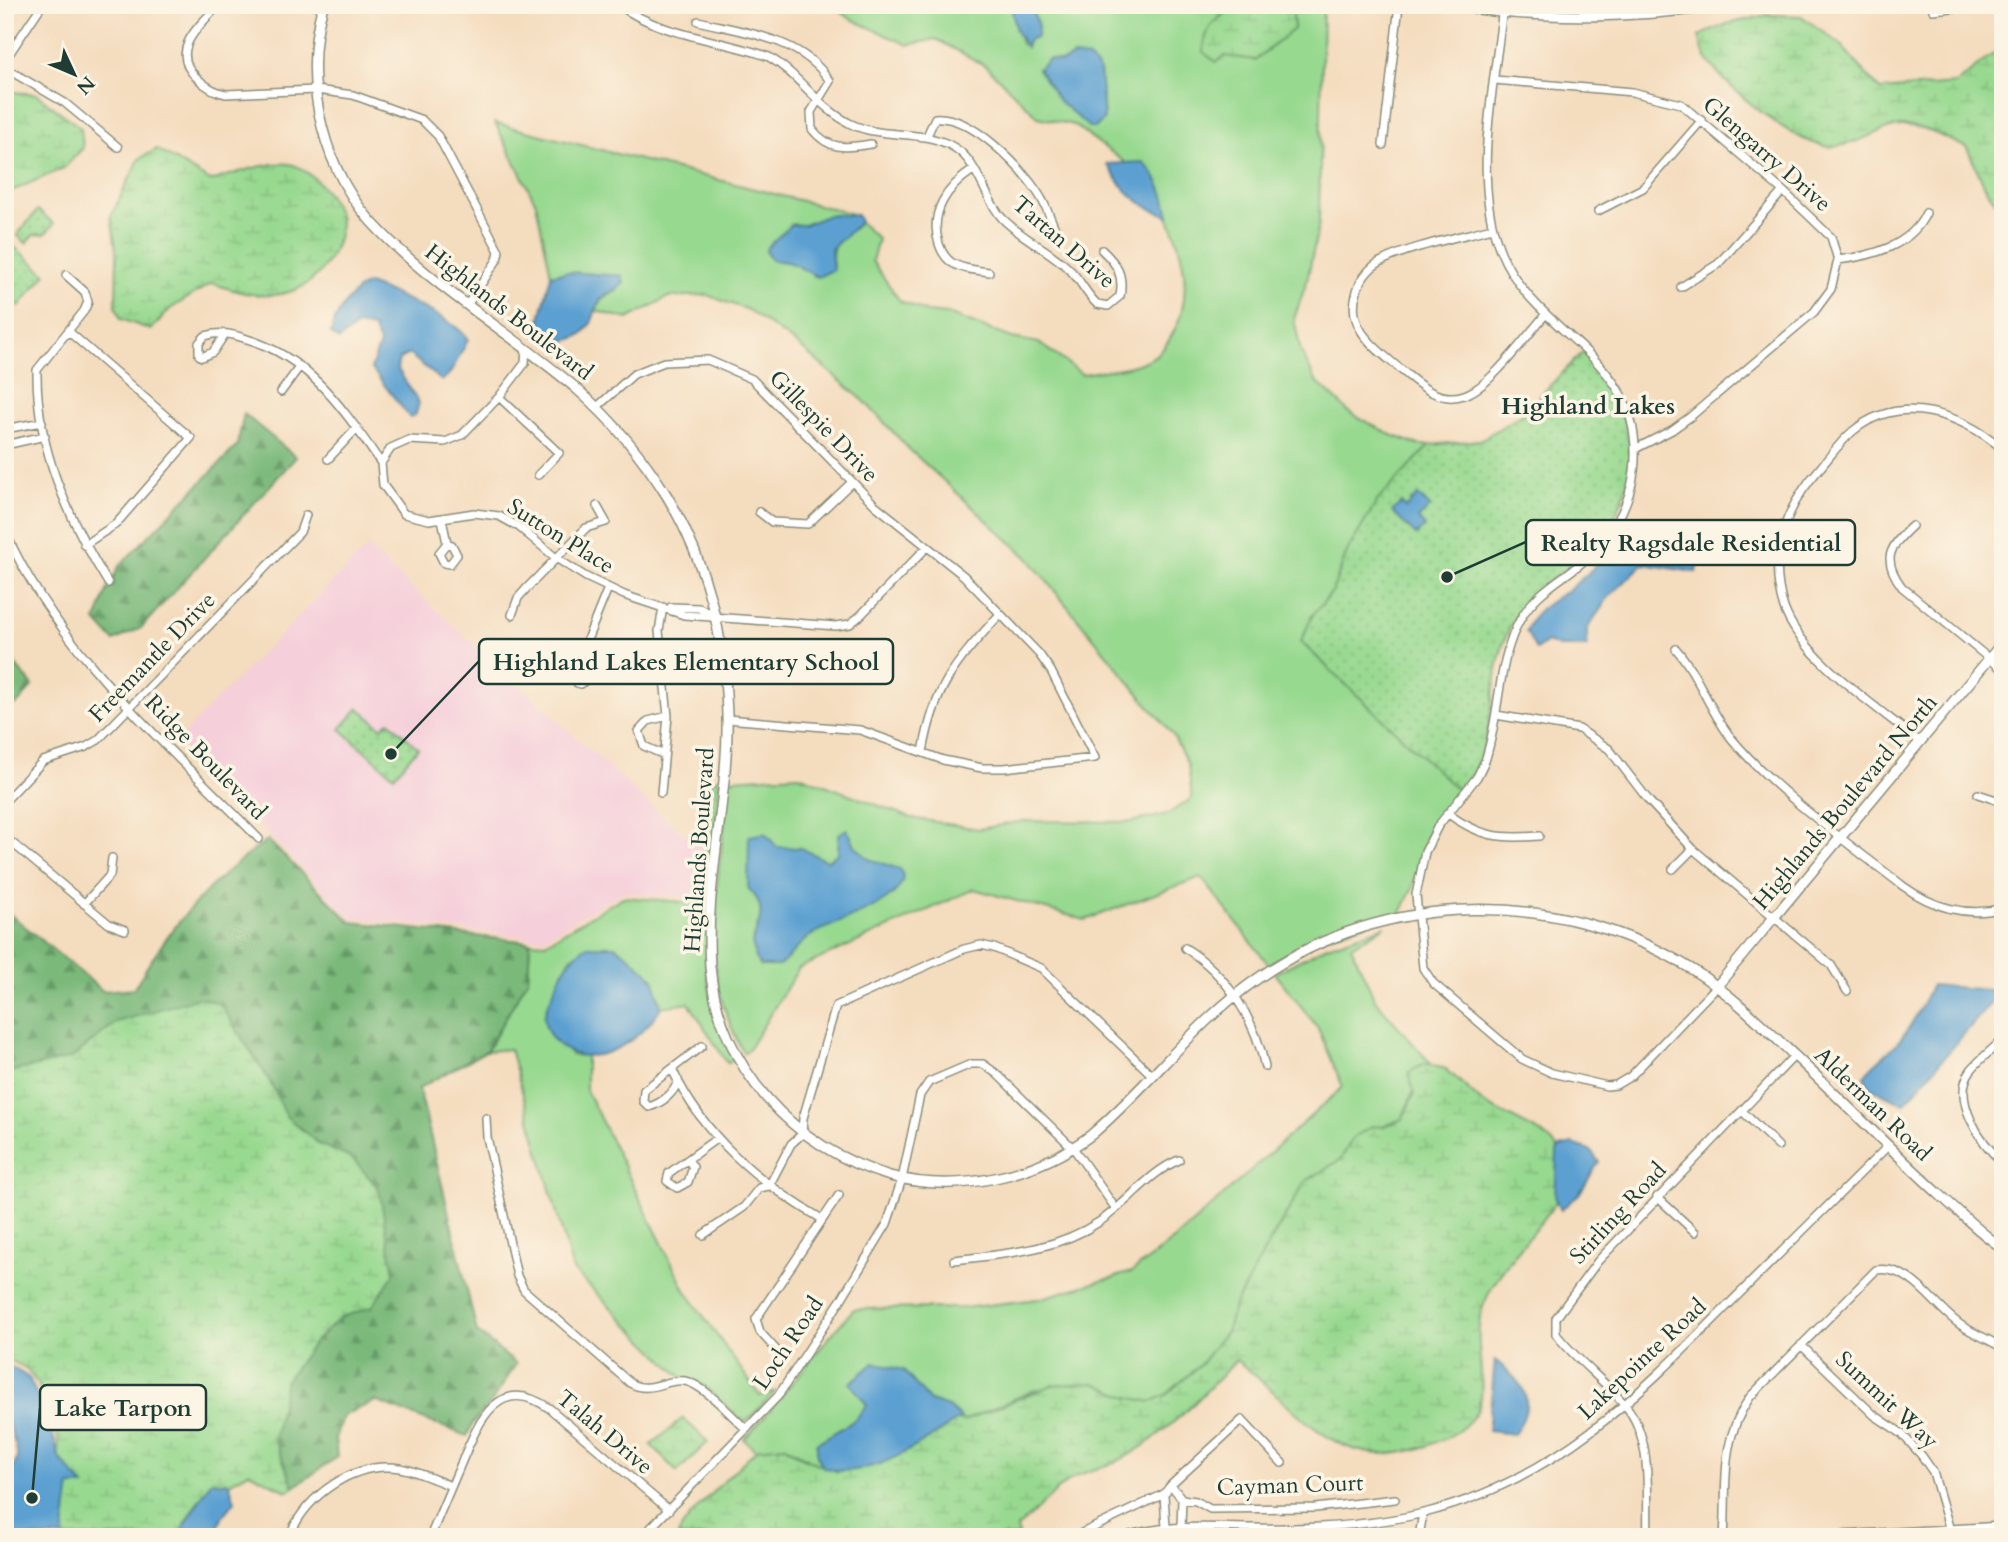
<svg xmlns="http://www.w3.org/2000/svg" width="2008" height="1542" font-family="Cardo,serif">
	<defs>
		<pattern id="forest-firs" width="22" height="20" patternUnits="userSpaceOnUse" patternTransform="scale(1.75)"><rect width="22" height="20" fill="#7ab97a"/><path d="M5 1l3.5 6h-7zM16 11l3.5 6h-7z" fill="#639865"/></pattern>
		<pattern id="wetland-marsh" width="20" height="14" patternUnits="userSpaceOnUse" patternTransform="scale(1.75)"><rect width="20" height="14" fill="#98d990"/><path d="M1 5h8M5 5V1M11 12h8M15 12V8" fill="none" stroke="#83bb7d"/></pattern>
		<pattern id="park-dots" width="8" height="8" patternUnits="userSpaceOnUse" patternTransform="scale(1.75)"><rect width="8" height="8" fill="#98d990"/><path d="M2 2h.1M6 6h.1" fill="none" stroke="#83bb7d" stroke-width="1.8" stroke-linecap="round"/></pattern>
	</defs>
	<rect width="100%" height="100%" fill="#fcf5e5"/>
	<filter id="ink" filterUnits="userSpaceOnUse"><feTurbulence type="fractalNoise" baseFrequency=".0143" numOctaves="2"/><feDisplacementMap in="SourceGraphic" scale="14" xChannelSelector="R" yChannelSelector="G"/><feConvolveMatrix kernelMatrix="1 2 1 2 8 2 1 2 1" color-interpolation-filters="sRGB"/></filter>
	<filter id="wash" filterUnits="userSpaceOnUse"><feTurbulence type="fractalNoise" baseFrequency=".00686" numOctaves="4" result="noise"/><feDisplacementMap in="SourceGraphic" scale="28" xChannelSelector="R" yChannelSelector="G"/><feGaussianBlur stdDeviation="1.57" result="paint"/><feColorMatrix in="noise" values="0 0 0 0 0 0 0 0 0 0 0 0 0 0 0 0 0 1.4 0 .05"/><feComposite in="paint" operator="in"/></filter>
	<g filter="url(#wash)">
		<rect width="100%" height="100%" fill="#f4dcbe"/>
		<path fill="#f5cfda" d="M367 547 681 833 701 835 695 898 622 893 542 939 351 918 176 741Z"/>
		<path fill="#98d990" stroke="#5c8b62" stroke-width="2" fill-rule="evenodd" d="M831 5H1011L1021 44 1026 46 1029 39 1037 37 1038 26 1031 5H1238L1219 17 1225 56 1294 29 1292 5H1323L1319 223 1307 281 1294 319 1301 352 1316 381 1350 413 1389 434 1419 445H1430L1378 500 1348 550 1332 592 1312 616 1301 642 1459 791 1427 835 1412 889 1401 913 1323 937 1269 965 1201 877 1085 920 974 889 799 968 748 1050 743 1053C731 1027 719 1000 716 972 708 909 725 842 729 779L799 775 911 818 979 829 1024 821 1132 822 1168 814 1192 798 1188 765 1173 735 1027 557 910 450 864 401 798 345 748 310 707 295 668 297 628 319 596 311 601 299 617 291 622 276 567 272 551 275 536 203 495 123 857 215H829L804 225 793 224 766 252 771 260C790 261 798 263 814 276L833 266C828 241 844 238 860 222L878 239 872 261 900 301 927 312 948 314 1012 338 1039 343 1082 374C1101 370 1127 370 1145 361 1160 355 1167 345 1174 331 1203 277 1167 212 1143 162L1126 163 1074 125 1038 117 986 66 936 39 908 45 851 19ZM1074 56 1100 71 1104 119 1089 127 1054 94 1049 59 1062 62Z
			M712 779H719L706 970 711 995 735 1058 727 1063 689 1003 661 1007 653 979 615 946 572 956 562 973 571 1055 586 1056V1090L685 1290 760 1396 776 1391 745 1423 703 1385 680 1376 573 1270 510 1049 487 1051 528 979 530 942 545 943 623 897 695 903 699 899 706 836 702 833Z
			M1386 926 1351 946 1375 1000 1432 1065 1425 1064 1402 1119 1383 1127H1372L1353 1138 1341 1159 1305 1182 1256 1266 1234 1307 1227 1330 1200 1365 1166 1395 1151 1402 1127 1397 1094 1383 1032 1391 964 1421 957 1420 960 1418 948 1407 930 1401 902 1370 859 1391 867 1404 855 1420 817 1443V1455L823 1467 785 1446 755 1450 744 1439C783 1398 815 1351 854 1309L963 1308 1038 1299 1132 1272 1176 1238 1343 1087 1318 1028 1275 973 1327 946Z"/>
		<path fill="url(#forest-firs)" stroke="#4c7b57" stroke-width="2" d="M244 414 296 457 141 628 114 641 96 621 108 588 114 585 112 581 119 566 237 446Z
			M5 652 33 686 17 704 5 707Z
			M268 840 351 922 530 942 528 979 486 1051 419 1088 477 1332 516 1364 494 1399 473 1423 467 1436 375 1401 343 1416 335 1438 337 1457 294 1487 274 1439 286 1380 316 1340 342 1317 372 1307 353 1159 320 1145 286 1117 269 1080 220 1004 201 998 117 1022 72 1058 5 1073V910L103 991 134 988C169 928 210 879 268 840Z"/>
		<path fill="url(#wetland-marsh)" stroke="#5c8b62" stroke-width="2" d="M1238 5H1292L1294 29 1255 60 1225 56 1216 62 1203 52C1206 24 1214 20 1238 5Z
			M1768 15 1801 16 1840 44 1880 90 1955 84 2003 46V211L1987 191 1967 148C1949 140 1927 127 1906 126 1882 124 1853 151 1824 146 1790 140 1722 85 1705 56 1702 51 1701 42 1699 36L1727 24Z
			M12 92 36 94 81 128 83 148 64 168 5 194V97Z
			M157 149 210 181C231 175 267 161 289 164 298 165 310 174 316 180 327 192 341 210 340 227 338 252 319 281 295 290 267 301 239 293 212 283L170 309 151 330 121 319 116 306 117 256 111 216 139 159Z
			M200 997 220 1004 269 1080 287 1117 320 1145 353 1159 379 1189 394 1274 372 1307 342 1317 316 1340 286 1380 274 1439 294 1487 287 1491 249 1472 229 1483 224 1482 198 1501 178 1537H50L61 1490 72 1485 82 1486 48 1457 57 1453C64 1435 40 1380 25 1368 19 1364 12 1362 5 1358V1073L72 1058 117 1022Z
			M1425 1064 1446 1069 1483 1103 1543 1134 1558 1148C1557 1160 1560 1196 1554 1205 1532 1237 1499 1267 1484 1304 1469 1338 1492 1389 1475 1414 1464 1431 1445 1439 1427 1446 1337 1478 1299 1407 1236 1360 1202 1396 1162 1439 1118 1461 1104 1468 1087 1470 1073 1478 1051 1492 1037 1512 1017 1528L1019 1537H678C678 1522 742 1464 757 1449L785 1446 799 1456 838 1472 911 1449 957 1420 964 1421 1052 1385 1094 1383 1127 1397 1151 1402 1166 1395 1200 1365 1227 1330 1234 1307 1256 1266 1305 1182 1341 1159 1353 1138 1372 1126 1383 1127 1402 1119 1414 1095 1409 1072Z
			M683 1418 708 1442 677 1472 651 1445Z"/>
		<path fill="url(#park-dots)" stroke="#5c8b62" stroke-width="2" d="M38 210 54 224 45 234 33 235 26 243 17 235Z
			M10 243 46 274 19 306 5 294V249Z
			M1583 352C1638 410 1650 490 1589 549 1555 582 1526 587 1506 636 1486 688 1500 748 1459 791L1301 642 1312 616 1332 592 1348 550 1378 500 1430 445 1480 440 1520 416Z
			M359 708 382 728 389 721 418 748 394 776 340 729Z"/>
		<path fill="#5ca0d1" stroke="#3e6e82" stroke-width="2" d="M1011 5H1031L1038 26 1037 37 1029 39 1026 47 1016 31Z
			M1074 56 1089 58 1100 71 1104 119 1095 128 1089 127 1059 101 1038 69 1049 59 1062 62Z
			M1143 162C1159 177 1165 195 1169 216 1138 206 1124 192 1107 164Z
			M829 215H857L860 222 831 249 833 270 818 277C793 266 801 263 771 260L766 252 767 247 791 225H804Z
			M567 272 622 276 624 283C617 290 609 292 602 298 596 303 595 316 591 323 582 340 559 347 544 335L540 318 551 275Z
			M368 284C391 292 458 320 468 340L451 372 442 381 409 354 399 359 397 368 419 403 416 414 410 418 371 368 380 344 373 328 357 325 339 340 331 334C332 318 353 289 368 284Z
			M1418 495 1430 507 1418 519 1425 526 1416 535 1392 512 1401 503 1406 508Z
			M1639 519 1667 523 1703 540 1696 572 1643 564 1608 598 1587 629V647H1559L1547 642 1536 650 1526 631C1538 604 1552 603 1573 586 1595 569 1611 550 1622 525Z
			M847 829 856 847 869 859 900 869 903 876C901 906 832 921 810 936 798 944 791 957 779 966H761L755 958 752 942C761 920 767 905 748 888L749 836 765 833 777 847 801 848 827 861 838 853 839 834Z
			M587 946H615L629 956 654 979 661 1007C641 1043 585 1078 552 1038 547 1032 543 1021 545 1013 547 1005 552 996 555 988 563 969 570 957 587 946Z
			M1932 985 2001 991 1904 1104 1870 1087 1864 1076C1873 1063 1886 1056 1896 1044 1912 1027 1921 1006 1932 985Z
			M1573 1144 1590 1150 1599 1162 1579 1194 1561 1210 1555 1199 1557 1151 1560 1147Z
			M1495 1360C1523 1383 1539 1400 1514 1434L1488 1431Z
			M5 1363 29 1378 50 1423 59 1458 84 1486H70L63 1537H5V1484L17 1459V1451L5 1412Z
			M874 1363 903 1370 930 1401 948 1407 961 1418C923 1442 869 1483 823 1467L817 1455V1443L855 1420 867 1405 850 1383Z
			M211 1481 229 1483 235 1501 222 1518 215 1537H178Z"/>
	</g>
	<g filter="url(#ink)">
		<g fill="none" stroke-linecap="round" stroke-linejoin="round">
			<g stroke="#8a8c79" stroke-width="10">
				<path id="minor" d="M219 5C199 26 168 51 197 78 206 87 214 92 226 94L316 90 353 95 422 120 438 136 499 251 497 260 468 304
					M619 5C661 36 720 39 769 57 800 75 818 108 851 124 884 140 923 128 955 148 979 163 984 198 1002 218 1022 239 1051 250 1071 271 1081 281 1086 294 1097 304L1108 306 1120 296C1124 275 1117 264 1102 250
					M1933 10 1980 5
					M1502 15C1494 88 1472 180 1500 250 1535 339 1648 355 1634 472 1629 509 1608 543 1579 565 1557 582 1535 594 1521 618 1496 662 1501 715 1485 761L1477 777 1438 826 1425 852 1416 895 1423 968 1433 983 1522 1059 1552 1073 1607 1086 1616 1085 1631 1076 1717 986
					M698 21C746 33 800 37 830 81L811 112 812 129C829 151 847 148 871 144
					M5 60 42 5
					M5 68 65 103 118 147
					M1495 80 1632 92 1681 104 1783 191 1831 237 1838 260 1831 289 1814 312 1690 417 1672 430 1635 449
					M927 136 935 118C971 115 1019 165 1038 193 1047 206 1052 223 1059 238
					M1383 145 1399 5
					M973 170C947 187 929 212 939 244 942 253 947 261 956 265 966 270 978 270 989 272
					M1598 211 1643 188 1702 120
					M1492 228C1459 237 1408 247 1380 262 1370 267 1360 280 1357 291 1345 327 1374 347 1399 368 1418 383 1437 404 1464 395 1491 387 1526 336 1546 314
					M1838 260C1872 256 1911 246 1926 213
					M66 275 85 292 88 302 84 311 37 370C36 448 68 518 108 583
					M1681 287 1718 264 1783 191
					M68 331 191 438 116 524 84 545
					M225 334 213 352 202 357 199 355V343L205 336C220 331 233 334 247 339 311 358 345 412 381 463
					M526 349 525 363 499 397 462 435 445 442 409 440 391 448 381 463 383 485 404 514 429 520 474 513 499 516 519 527 556 558 586 577 624 595 684 615 836 626 850 624 860 616 927 547
					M281 392 300 366
					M499 397 559 453 538 475
					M597 407 634 374 664 362 708 360 752 379 875 505 964 576 1039 654 1051 671 1095 758 1004 768H982L943 760 860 730 727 719
					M5 429 42 422
					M5 445 45 436
					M328 459 357 428
					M759 512 772 522 808 524 852 482
					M442 519 447 543 439 553 444 563 450 564 457 555 452 545 447 543
					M1912 526C1888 548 1882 560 1902 587L2003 670
					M5 531C60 655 167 744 259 839
					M671 607 699 608 713 615
					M512 615 518 598 526 589 586 528 606 522 597 506
					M585 646 592 658V674L581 684 577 683 574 672 608 588
					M1676 649C1699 675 1709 711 1732 739 1775 791 1849 844 1903 886 1932 907 1967 918 2003 908
					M1496 715 1579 729 1609 749 1649 801 1693 849 1831 965 1847 991
					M1919 741C1879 708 1802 659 1784 608 1767 555 1785 507 1821 467 1831 455 1841 441 1853 431 1901 392 1961 414 2003 449
					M923 752C935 684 956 663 1000 614
					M664 755 644 746 639 731 648 721 668 716
					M661 793 668 716 659 631 663 607
					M1978 794 1996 800 2003 805
					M5 801 43 761 86 747 98 740 300 532 306 515
					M1447 813C1480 837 1499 839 1539 836
					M5 837 109 924 125 930
					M1673 869 1693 849
					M84 904 110 875 112 858
					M1185 948C1227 974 1255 1019 1265 1067
					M2003 1039C1993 1049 1980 1059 1971 1070 1950 1099 1981 1143 2003 1163
					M672 1069C704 1137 758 1182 822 1219
					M678 1080C675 1093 662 1103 649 1107L643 1101 644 1090 702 1046
					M1742 1111 1778 1146
					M486 1118 487 1137 517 1276 524 1290 630 1383C650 1395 665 1378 685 1381 703 1384 732 1416 746 1429
					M689 1161 693 1167 688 1182 677 1188 667 1181 669 1173 716 1139
					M1657 1197 1695 1232
					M703 1235 744 1207 759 1188 769 1186 791 1144 802 1134 803 1118 836 1006 964 949 981 945 994 948 1041 968 1153 1076
					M954 1260C1004 1254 1055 1251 1099 1222 1127 1204 1149 1172 1179 1160
					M1801 1345 1874 1415 1901 1433 1922 1456 1933 1472 1949 1527
					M779 1353 760 1332 756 1319 839 1195
					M1171 1485 1242 1420 1282 1463
					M1164 1494 1166 1528
					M1181 1527 1182 1499
					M1082 1533 1164 1494 1171 1485 1182 1499 1196 1501 1210 1509 1315 1508 1395 1499
					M289 1537C306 1495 354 1461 400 1468 417 1471 435 1480 451 1486
					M430 1537C440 1513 450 1490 460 1466 477 1426 496 1372 549 1408L669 1510
					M642 1537 778 1396 839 1303 887 1224 902 1179 920 1095 929 1082 971 1064H983L997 1074 1074 1149 1116 1209
					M1123 1537C1166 1523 1211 1528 1255 1528 1310 1529 1370 1526 1424 1513 1557 1480 1641 1393 1733 1300 1785 1249 1836 1198 1887 1147
					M1419 1537 1423 1513
					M1648 1537C1646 1495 1654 1439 1625 1405 1604 1380 1576 1360 1556 1334V1318L1598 1261 1795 1055
					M1724 1537C1728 1484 1718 1444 1750 1397L1876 1270C1913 1264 1936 1311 1964 1327 1977 1335 1990 1340 2003 1348
					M1804 1537 2003 1526"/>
			</g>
			<g stroke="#8a8c79" stroke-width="12">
				<path id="tertiary" d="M323 5C301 83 323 175 381 232 440 292 515 336 578 390 613 421 643 457 667 496 707 563 725 636 727 714 729 797 704 885 710 966 718 1067 795 1149 890 1176 958 1194 1035 1177 1091 1135 1149 1086 1194 1023 1257 979 1384 889 1562 887 1693 970 1730 993 1763 1026 1795 1056 1843 1101 1890 1149 1939 1194 1960 1212 1979 1233 2003 1248
					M1454 5C1543 22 1639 17 1729 5
					M1717 986 2003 642"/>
			</g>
			<use href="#minor" stroke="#fff" stroke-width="7"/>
			<use href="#tertiary" stroke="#fff" stroke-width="9"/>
		</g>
	</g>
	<g text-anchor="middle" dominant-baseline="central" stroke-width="7" stroke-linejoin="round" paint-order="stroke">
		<g font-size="23" fill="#1f3d34" stroke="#fcf5e5">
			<text transform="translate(1767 154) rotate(41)">Glengarry Drive</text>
			<text transform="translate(1064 242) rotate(41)">Tartan Drive</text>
			<text transform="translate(509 312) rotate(38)">Highlands Boulevard</text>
			<text transform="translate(824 426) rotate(46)">Gillespie Drive</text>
			<text transform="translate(561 536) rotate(32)">Sutton Place</text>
			<text transform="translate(152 657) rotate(-46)">Freemantle Drive</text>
			<text transform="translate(206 757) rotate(46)">Ridge Boulevard</text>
			<text transform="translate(1845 802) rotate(-50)">Highlands Boulevard North</text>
			<text transform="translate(699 850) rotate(-86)">Highlands Boulevard</text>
			<text transform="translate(1873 1104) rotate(44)">Alderman Road</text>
			<text transform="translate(1618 1213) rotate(-47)">Stirling Road</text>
			<text transform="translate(788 1343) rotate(-56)">Loch Road</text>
			<text transform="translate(1642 1359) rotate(-43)">Lakepointe Road</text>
			<text transform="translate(1887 1400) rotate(43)">Summit Way</text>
			<text transform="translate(605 1432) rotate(40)">Talah Drive</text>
			<text transform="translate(1290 1485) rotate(-2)">Cayman Court</text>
		</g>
		<g font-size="24" font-weight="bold" fill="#1f3d34" stroke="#fcf5e5">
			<text x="1588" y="406">Highland Lakes</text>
		</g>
	</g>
	<path fill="none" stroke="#1f3d34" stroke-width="2.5" d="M1447 577L1526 542M391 754L479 661M32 1498L40 1408"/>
	<g fill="#1f3d34" stroke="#fcf5e5" stroke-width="2.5">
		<circle cx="1447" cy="577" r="7"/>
		<circle cx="391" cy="754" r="7"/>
		<circle cx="32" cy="1498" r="7"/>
	</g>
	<g fill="#fcf5e5" stroke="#1f3d34" stroke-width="2.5">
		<rect x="1526" y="520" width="329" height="45" rx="7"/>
		<rect x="479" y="639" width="414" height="45" rx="7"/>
		<rect x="40" y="1385" width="166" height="45" rx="7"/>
	</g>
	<g font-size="24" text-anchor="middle" font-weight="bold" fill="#1f3d34">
		<text x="1691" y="551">Realty Ragsdale Residential</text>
		<text x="686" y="670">Highland Lakes Elementary School</text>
		<text x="123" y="1416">Lake Tarpon</text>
	</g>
	<rect width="2008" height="1542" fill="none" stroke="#fcf5e5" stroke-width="28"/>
	<g transform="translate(74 74) rotate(134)" stroke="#fcf5e5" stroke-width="5" paint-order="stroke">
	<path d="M0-5L12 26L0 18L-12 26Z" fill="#1f3d34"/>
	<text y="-10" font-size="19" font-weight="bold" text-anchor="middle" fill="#1f3d34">N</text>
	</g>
</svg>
